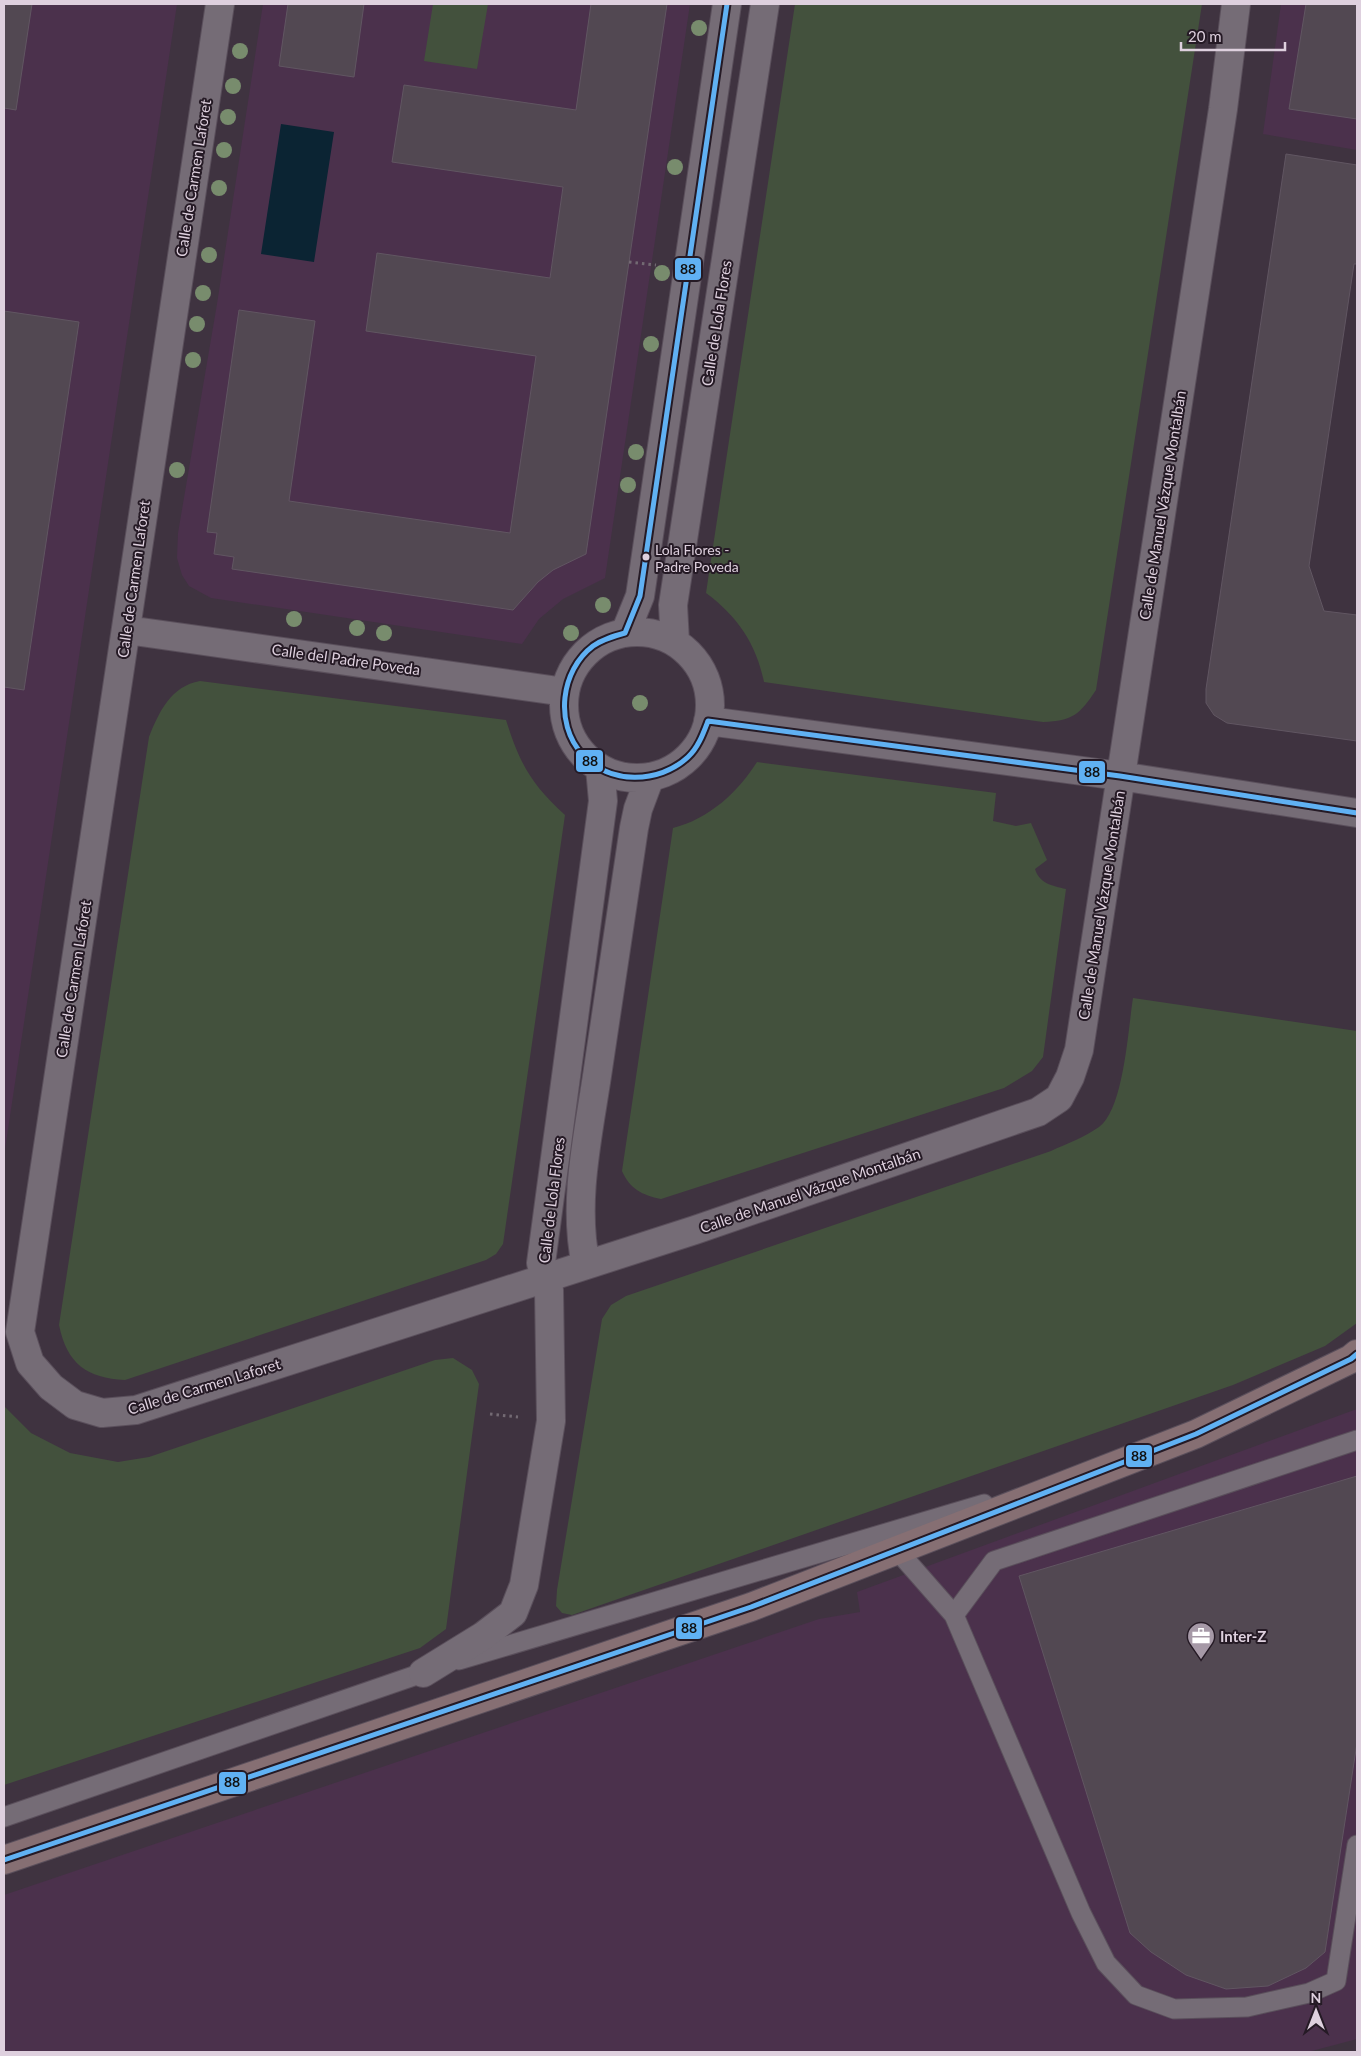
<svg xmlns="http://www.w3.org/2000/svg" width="1361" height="2056" font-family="Lato,sans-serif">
	<rect width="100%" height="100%" fill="#3f3340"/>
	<path fill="#4b314c" d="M4 4H177L4 1156Z
		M263 4H690L605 578 563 599 539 619 522 644 211 598 189 586 182 575 177 558 178 533 217 304Z
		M1281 4H1357V150L1263 134Z
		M1357 1409V2039L1308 2052H4V1895L819 1619 860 1612 857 1592Z"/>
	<path fill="#43513d" d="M433 4H488L477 69 424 61Z
		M795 4H1202L1096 690C1080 714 1073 721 1043 722L764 682C756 643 737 616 706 593Z
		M200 681 506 720C520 764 531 784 565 815L503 1244 496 1254 486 1260 125 1380C87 1378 67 1364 59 1325L149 737C159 712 171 686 200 681Z
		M757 762 996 793 993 821 1016 826 1031 823 1047 860 1035 869C1039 883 1052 886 1066 889L1043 1057 1032 1071 1004 1088 661 1199C642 1195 630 1189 622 1171L673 828C709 819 738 792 757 762Z
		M1133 998 1357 1031V1323L1325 1346 1233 1385 572 1615 562 1613 556 1606 557 1590 602 1319 611 1305 626 1296 1051 1151C1066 1144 1085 1137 1099 1127 1124 1109 1128 1029 1133 998Z
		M453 1358 472 1370 479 1384 446 1629 420 1648 4 1785V1406L31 1433 70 1453 118 1462 149 1457 435 1360Z"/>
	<path fill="#0b2433" d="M281 124 334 132 314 262 261 254Z"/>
	<path fill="#524852" stroke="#615662" d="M4 4H32L16 110 4 108Z
		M288 4H364L354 77 279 66Z
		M591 4H667L586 554 553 570 538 582 513 610 232 569 234 557 214 554 217 533 207 532 239 310 315 321 289 501 510 533 536 356 366 331 377 253 550 278 563 187 392 162 404 85 576 110Z
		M1306 4H1357V119L1289 109Z
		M1286 154 1357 165V264H1354L1309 566 1324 611 1357 615V741L1227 723 1214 715 1206 703V689Z
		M4 311 79 322 24 690 4 687Z
		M1357 1476V1743L1325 1952 1306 1968 1268 1986 1226 1989 1186 1975 1151 1952 1130 1933 1019 1576Z"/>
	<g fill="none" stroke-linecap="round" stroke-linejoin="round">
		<g stroke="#5a4f5b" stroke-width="21">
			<path id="service" d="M897 1550 954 1615 1081 1913 1106 1963 1136 1995 1174 2009 1247 2007 1309 1993 1336 1981 1357 1845
				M954 1615 994 1561 1357 1440
				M459 1660 984 1504
				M4 1817 434 1669"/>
		</g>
		<g stroke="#5a4f5b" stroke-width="30">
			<path id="minor" d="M220 4 20 1332 30 1363 51 1387 75 1405 102 1413 136 1410 695 1230 1038 1112 1059 1098 1070 1077 1079 1050 1223 109 1236 4
				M127 630 565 692
				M564 705a73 73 0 1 1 146 0a73 73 0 1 1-146 0Z
				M625 633 640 596 727 4
				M675 642 673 605 765 4
				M708 721 1120 776 1357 813
				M586 1265C572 1201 589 1132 598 1069 610 989 622 908 634 828L638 809 650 777
				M423 1673 483 1636 513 1613 524 1585 551 1421 549 1290 541 1263 603 801 600 768"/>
		</g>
		<g stroke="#5a4f5b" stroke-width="30">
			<path id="motorway" d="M4 1860 751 1607 1196 1434 1351 1359 1357 1354"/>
		</g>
		<path stroke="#736a73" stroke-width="3" stroke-dasharray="2.5 4" stroke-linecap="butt" d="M629 262 656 265
			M490 1414 518 1417"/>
		<use href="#service" stroke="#756c76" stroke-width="19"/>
		<use href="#minor" stroke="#756c76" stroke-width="28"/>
		<use href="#motorway" stroke="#866f73" stroke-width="28"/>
		<g stroke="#251a25" stroke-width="9">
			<path id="bus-1" d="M727 4 640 596 625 633C614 636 603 639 593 646 561 670 554 723 582 754 609 785 659 784 688 757 698 748 703 734 708 721L1120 776 1357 813
				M4 1860 751 1607 1196 1434 1351 1359 1357 1354"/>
		</g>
		<use href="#bus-1" stroke="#60b1f3" stroke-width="5"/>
	</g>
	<g fill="#788c6d">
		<circle cx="699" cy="28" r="8"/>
		<circle cx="240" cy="51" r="8"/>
		<circle cx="233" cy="86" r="8"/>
		<circle cx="228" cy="117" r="8"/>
		<circle cx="224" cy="150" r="8"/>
		<circle cx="675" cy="167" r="8"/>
		<circle cx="219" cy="188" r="8"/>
		<circle cx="209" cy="255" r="8"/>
		<circle cx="662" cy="273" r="8"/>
		<circle cx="203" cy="293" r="8"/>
		<circle cx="197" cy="324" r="8"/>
		<circle cx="651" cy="344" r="8"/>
		<circle cx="193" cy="360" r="8"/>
		<circle cx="636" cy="452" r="8"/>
		<circle cx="177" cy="470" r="8"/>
		<circle cx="628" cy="485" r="8"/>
		<circle cx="603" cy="605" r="8"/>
		<circle cx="294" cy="619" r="8"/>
		<circle cx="357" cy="628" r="8"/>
		<circle cx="384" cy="633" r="8"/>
		<circle cx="571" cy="633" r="8"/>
		<circle cx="640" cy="703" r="8"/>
	</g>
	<defs>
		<g id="office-pin" transform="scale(1.4375)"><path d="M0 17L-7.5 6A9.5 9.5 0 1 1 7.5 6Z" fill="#a699a7" stroke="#251a25"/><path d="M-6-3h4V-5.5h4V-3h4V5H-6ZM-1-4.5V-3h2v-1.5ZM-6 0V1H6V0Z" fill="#fff"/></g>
	</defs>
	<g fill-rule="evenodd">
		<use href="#office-pin" x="1201" y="1636"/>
	</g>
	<circle fill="#ded0de" stroke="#251a25" stroke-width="2" cx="646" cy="557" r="4.5"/>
	<g text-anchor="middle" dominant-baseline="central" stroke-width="4" stroke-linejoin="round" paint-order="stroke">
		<g font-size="14" fill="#ded0de" stroke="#251a25" text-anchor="start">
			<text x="655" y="549">Lola Flores -<tspan x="655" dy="17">Padre Poveda</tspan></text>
		</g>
		<g font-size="15" fill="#ded0de" stroke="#251a25">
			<text transform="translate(193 178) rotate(-81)">Calle de Carmen Laforet</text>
			<text transform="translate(716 323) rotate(-81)">Calle de Lola Flores</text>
			<text transform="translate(1162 505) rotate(-81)">Calle de Manuel Vázque Montalbán</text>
			<text transform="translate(133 579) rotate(-82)">Calle de Carmen Laforet</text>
			<text transform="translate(346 659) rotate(8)">Calle del Padre Poveda</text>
			<text transform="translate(1101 905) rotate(-81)">Calle de Manuel Vázque Montalbán</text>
			<text transform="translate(73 979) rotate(-81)">Calle de Carmen Laforet</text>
			<text transform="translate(810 1190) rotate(-19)">Calle de Manuel Vázque Montalbán</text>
			<text transform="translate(551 1200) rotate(-83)">Calle de Lola Flores</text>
			<text transform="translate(204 1386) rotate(-17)">Calle de Carmen Laforet</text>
		</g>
		<g font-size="15" font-weight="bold" fill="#ded0de" stroke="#251a25" text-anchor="start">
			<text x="1220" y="1636">Inter-Z</text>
		</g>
	</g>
	<g stroke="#251a25" stroke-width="2">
		<rect x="674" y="257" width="28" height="24" rx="5" fill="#60b1f3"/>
		<rect x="575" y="749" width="29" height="24" rx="5" fill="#60b1f3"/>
		<rect x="1078" y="760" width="28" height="24" rx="5" fill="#60b1f3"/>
		<rect x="1125" y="1444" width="28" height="24" rx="5" fill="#60b1f3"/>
		<rect x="675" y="1616" width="28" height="24" rx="5" fill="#60b1f3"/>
		<rect x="218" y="1771" width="29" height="24" rx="5" fill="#60b1f3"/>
	</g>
	<g font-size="14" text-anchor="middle" font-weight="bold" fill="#111">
		<text x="688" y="274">88</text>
		<text x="590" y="766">88</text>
		<text x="1092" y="777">88</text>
		<text x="1139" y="1461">88</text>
		<text x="689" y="1633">88</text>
		<text x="232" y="1787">88</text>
	</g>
	<rect width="1361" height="2056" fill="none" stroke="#ded0de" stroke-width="10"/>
	<g transform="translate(1316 2011)" stroke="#251a25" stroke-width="4" paint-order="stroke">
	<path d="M0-4L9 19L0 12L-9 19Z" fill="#ded0de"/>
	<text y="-8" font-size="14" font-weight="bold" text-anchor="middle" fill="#ded0de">N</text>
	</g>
	<path d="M1181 42v8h104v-8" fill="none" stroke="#ded0de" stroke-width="2.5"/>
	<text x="1188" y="42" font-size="15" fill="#ded0de" stroke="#251a25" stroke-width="4" paint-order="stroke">20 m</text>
</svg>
